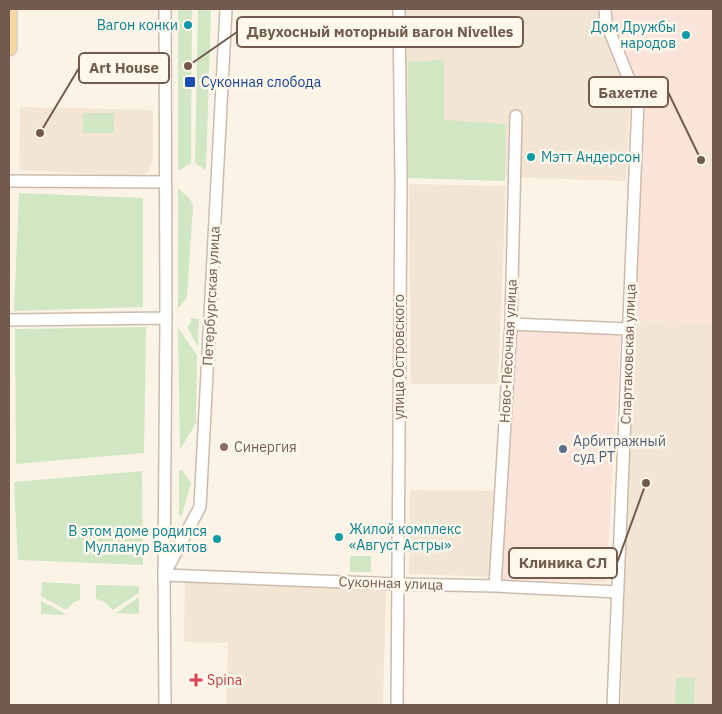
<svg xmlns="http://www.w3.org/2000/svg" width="722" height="714" font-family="'IBM Plex Sans',sans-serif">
	<rect width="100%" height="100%" fill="#fbf3e5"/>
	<path fill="#f2e5d4" d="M406 9H599V16L630 101 626 181 406 174Z
		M20 107 153 110V162L148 172 138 176 19 170Z
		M409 184 506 186 498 384H411Z
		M633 321 713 323V705H621Z
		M410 490 494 491 491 577 409 574Z
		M185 582 386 587 383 705H226L228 643 184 642Z"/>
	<path fill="#fae4d9" d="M611 9H713V323L633 321 641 94 611 21Z
		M517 330 621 333 606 583 501 579Z"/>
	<path fill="#d1e7c4" d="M178 9H192L191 163 178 171Z
		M198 9H211L206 170 195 163Z
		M444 60V120L506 124 505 181 408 178V62Z
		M83 113H114V133H83Z
		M178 188 190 199 193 206 187 297 178 309Z
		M19 193 143 198V307L14 311Z
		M191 318 199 319 198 347 187 327 191 323Z
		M146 327 144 453 16 464 15 329Z
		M178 328 197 355 196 423 180 450Z
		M179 470H182L191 483 182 515 179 516Z
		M142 471 143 565 18 560 14 482Z
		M350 556H371V572H350Z
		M42 582 80 584V600L74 602 66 610 41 596Z
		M96 585 139 586V593L113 610 103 601 96 599Z
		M139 597V614L116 613Z
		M41 601 64 613 63 615 41 614Z
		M676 677 684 679V677L695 678 694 705H675Z"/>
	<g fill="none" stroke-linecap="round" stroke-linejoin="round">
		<g stroke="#ccbbac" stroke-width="14">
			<path id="minor" d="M165 9 166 318 164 575 165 705
				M605 9 606 22 638 102 613 705
				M9 181 165 182
				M9 320 166 318
				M511 324 629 329
				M165 573 200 507 226 9
				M164 575 398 584 495 586 618 592
				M495 586 511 324 516 116
				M397 705 401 182 399 9"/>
		</g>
		<g stroke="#d8d1cd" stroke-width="18">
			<path id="major" d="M9 48V9"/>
		</g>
		<use href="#minor" stroke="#fff" stroke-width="11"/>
		<use href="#major" stroke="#f6d9a1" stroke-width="15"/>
	</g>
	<g fill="#0f9aa8" stroke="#fef7eb" stroke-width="2">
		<circle cx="188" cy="25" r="5"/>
		<circle cx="686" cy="35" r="5"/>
		<circle cx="531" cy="157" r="5"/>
		<circle cx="339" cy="537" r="5"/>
		<circle cx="217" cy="539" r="5"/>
	</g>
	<rect fill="#1a4fb4" stroke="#fef7eb" stroke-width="2" x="184" y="76" width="12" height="12" rx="2.5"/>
	<circle fill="#8d6e63" stroke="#fef7eb" stroke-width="2" cx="224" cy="447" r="5"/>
	<circle fill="#5c6f8a" stroke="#fef7eb" stroke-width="2" cx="563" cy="449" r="5"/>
	<path fill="#e0444e" stroke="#fef7eb" stroke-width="2" d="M193.5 672.5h5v5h5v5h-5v5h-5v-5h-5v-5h5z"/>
	<g text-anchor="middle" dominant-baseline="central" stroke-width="5" stroke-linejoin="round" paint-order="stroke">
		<g font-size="14" fill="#0d838f" stroke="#fef7eb" text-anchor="end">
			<text x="178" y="25">Вагон конки</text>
			<text x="676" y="27">Дом Дружбы<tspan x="676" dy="16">народов</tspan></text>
			<text x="541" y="157" text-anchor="start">Мэтт Андерсон</text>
			<text x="349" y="529" text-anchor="start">Жилой комплекс<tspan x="349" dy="16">«Август Астры»</tspan></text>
			<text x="207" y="531">В этом доме родился<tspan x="207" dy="16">Мулланур Вахитов</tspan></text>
		</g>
		<g font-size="14" fill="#164399" stroke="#fef7eb" text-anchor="start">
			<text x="201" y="82">Суконная слобода</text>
		</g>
		<g font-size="14" fill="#725b4c" stroke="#fef7eb">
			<text transform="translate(211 296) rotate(-87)">Петербургская улица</text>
			<text transform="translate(508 351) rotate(-87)">Ново-Песочная улица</text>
			<text transform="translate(628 354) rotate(-88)">Спартаковская улица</text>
			<text transform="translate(399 357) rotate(-90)">улица Островского</text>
			<text transform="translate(391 583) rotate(2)">Суконная улица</text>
		</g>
		<g font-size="14" fill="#4e5e75" stroke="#fef7eb" text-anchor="start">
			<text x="573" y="441">Арбитражный<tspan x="573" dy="16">суд РТ</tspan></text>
		</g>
		<g font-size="14" fill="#785e54" stroke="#fef7eb" text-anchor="start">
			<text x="234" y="447">Синергия</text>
		</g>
		<g font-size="14" fill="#be3a42" stroke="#fef7eb" text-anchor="start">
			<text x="207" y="680">Spina</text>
		</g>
	</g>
	<path fill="none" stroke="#725b4c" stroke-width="2" d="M188 66L237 32M40 133L79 68M701 160L668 92M646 483L617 563"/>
	<g fill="#725b4c" stroke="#fef7eb" stroke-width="2">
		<circle cx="188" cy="66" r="5"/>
		<circle cx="40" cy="133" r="5"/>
		<circle cx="701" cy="160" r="5"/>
		<circle cx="646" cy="483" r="5"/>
	</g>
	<g fill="#fef7eb" stroke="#725b4c" stroke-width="2">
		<rect x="237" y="17" width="286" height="30" rx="5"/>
		<rect x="79" y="53" width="90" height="30" rx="5"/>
		<rect x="589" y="77" width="79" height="30" rx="5"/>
		<rect x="509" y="548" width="108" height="30" rx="5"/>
	</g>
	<g font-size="15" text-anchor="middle" font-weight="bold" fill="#725b4c">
		<text x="380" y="37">Двухосный моторный вагон Nivelles</text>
		<text x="124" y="73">Art House</text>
		<text x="628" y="98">Бахетле</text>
		<text x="563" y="568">Клиника СЛ</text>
	</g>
	<rect width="722" height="714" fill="none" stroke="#725b4c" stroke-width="20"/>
</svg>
